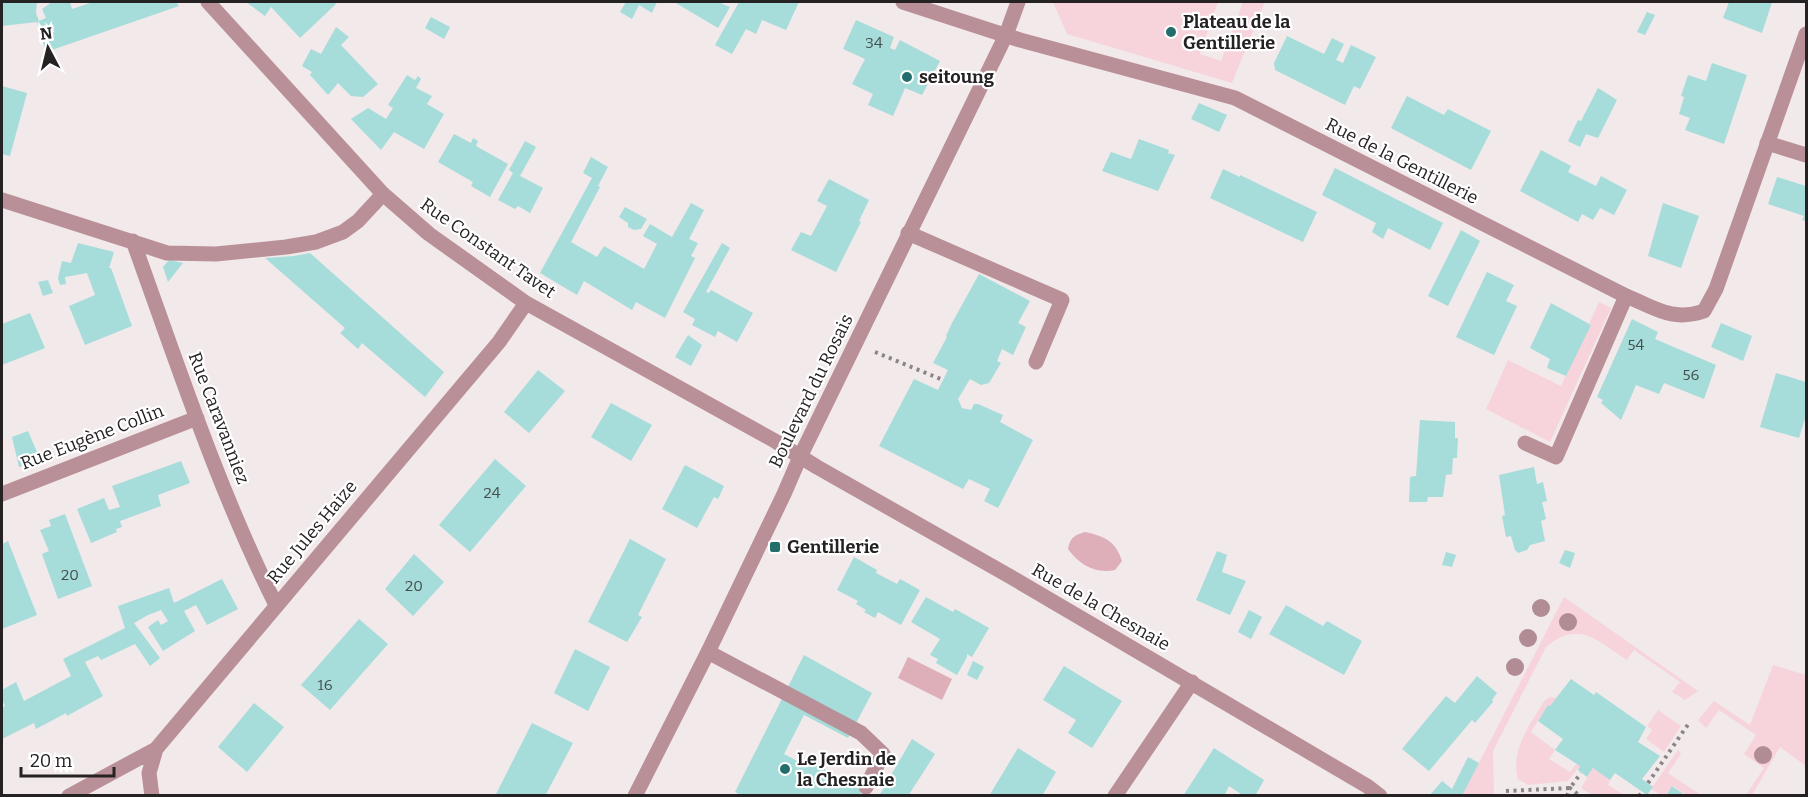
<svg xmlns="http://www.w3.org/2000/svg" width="1808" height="797" font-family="Bitter,serif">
	<rect width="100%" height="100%" fill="#f2e9eb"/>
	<path fill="#f7d4db" d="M1053 2H1218L1200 54 1221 61 1243 2H1265L1232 83 1067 34Z
		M1599 302 1611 308 1550 442 1486 409 1508 360 1561 386Z
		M1564 597 1698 691 1685 700 1672 692 1680 682 1634 650 1627 660C1598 641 1578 619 1546 647L1493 751 1494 795 1462 796Z
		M1773 665 1806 675V766L1780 747 1752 795H1746L1764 768 1744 754 1756 735 1719 710 1706 728 1698 720 1714 701 1750 725Z
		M1550 697 1556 698 1550 706 1548 705 1531 732 1555 750 1549 759 1570 772 1577 763 1580 766 1568 781 1528 785 1518 779C1510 750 1530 725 1544 701Z
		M1658 710 1681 726 1664 752 1646 739 1652 730 1647 726Z
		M1678 750 1681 754 1668 773 1701 795H1686L1673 786 1666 795H1661L1651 789Z
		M1593 768 1610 780 1608 785 1624 795H1592L1581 788Z"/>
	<path fill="#deafb8" d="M1085 532C1104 536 1116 541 1122 561L1115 570C1096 574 1079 565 1068 549 1070 538 1074 535 1085 532Z
		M908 657 952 679 942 700 898 678Z"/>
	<path fill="#a6dcd9" d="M2 2H37L36 13 39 21 46 18 42 9 52 2H70L72 9 93 2H176L179 6 46 52 37 22 2 26Z
		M246 2H334L336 4 300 38 271 7 265 16Z
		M626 2H657L652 13 639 5 632 19 620 12Z
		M674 2H718L730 7 718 28Z
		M739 2H799L786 30 762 20 756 34 746 29 732 54 715 45Z
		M1729 2H1772L1762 33 1723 18Z
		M1647 12 1655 15 1645 35 1637 32Z
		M431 17 450 27 444 39 425 28Z
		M856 20 894 37 890 48 895 50 900 40 940 61 922 95 905 88 893 116 868 105 873 94 852 84 865 59 843 49Z
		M336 27 349 37 341 45 378 84 363 97 351 96 338 83 328 95 310 75 312 72 302 66 311 49 321 54Z
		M1287 36 1324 54 1332 38 1344 44 1336 60 1343 63 1351 45 1376 57 1360 89 1354 86 1345 105 1275 70 1274 63Z
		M1712 63 1747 75 1724 144 1685 130 1690 118 1679 114 1684 97 1681 96 1688 75 1706 81Z
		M407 75 415 80 418 76 421 79 416 88 432 96 427 104 444 114 424 149 394 132 381 150 351 119 368 108 386 119 393 108 388 105Z
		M2 86 27 93 10 156 2 154Z
		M1598 88 1617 100 1598 138 1586 134 1580 147 1568 141 1578 120 1581 121Z
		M1407 96 1444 115 1448 109 1491 131 1471 170 1391 128Z
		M1199 103 1227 115 1219 132 1191 119Z
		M454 134 471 143 473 138 478 141 476 146 508 164 490 197 471 186 473 182 438 162Z
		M1139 139 1169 150 1168 153 1175 155 1158 191 1102 171 1111 152 1131 159Z
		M525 141 536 147 520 176 543 188 530 213 518 206 515 209 498 200 513 173 509 170Z
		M1541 150 1571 166 1568 172 1596 186 1601 176 1627 190 1614 215 1600 208 1593 220 1582 214 1578 222 1520 191Z
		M591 157 608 167 598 186 600 187 571 242 597 257 604 246 644 269 657 244 643 236 650 224 672 237 691 203 704 210 689 239 698 243 691 256 695 258 665 318 636 302 632 310 584 281 577 295 540 273 592 178 583 173Z
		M1335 168 1443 223 1430 250 1388 228 1383 239 1372 232 1376 223 1322 195Z
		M1223 169 1240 177V175L1317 212 1303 242 1210 198Z
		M1777 177 1806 186V221L1802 220 1804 216 1768 204Z
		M829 179 869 200 859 221 861 222 836 272 791 250 801 232 811 236 827 206 817 201Z
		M1663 203 1699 216 1681 268 1648 256Z
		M625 207 647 219 641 229 634 230 628 227V223L619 217Z
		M1461 230 1480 241 1448 306 1428 296Z
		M78 243 114 252 109 268H111L132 326 85 345 69 306 95 295 87 273 65 277 66 284 60 285 58 278 62 261 71 263Z
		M722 243 730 248 706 292 709 293 711 290 753 313 737 342 718 331 715 337 692 325 695 319 683 312Z
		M310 253 444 372 425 397 362 343 358 349 340 333 345 328 265 258 294 256Z
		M169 260 183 263 168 282 163 267Z
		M1487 272 1514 285 1506 301 1517 306 1494 355 1456 337Z
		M979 274 1030 301 1018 323 1026 327 1013 355 1002 349 997 361 1001 363 989 383 981 385 970 379 958 399 962 408 971 410 974 404H978L1003 415 1000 422 1033 440 998 508 984 501 990 489 969 479 963 489 879 446 914 379 938 390 948 370 933 363 947 337 946 336 952 323Z
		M48 280 53 293 43 296 38 282Z
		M1551 303 1591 325 1566 376 1547 368 1550 359 1530 348Z
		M30 313 45 348 2 365V324Z
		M1632 319 1658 332 1655 339 1716 365 1704 399 1664 383 1659 394 1636 385 1621 420 1601 403 1603 400 1597 397Z
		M1721 323 1752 336 1743 361 1711 347Z
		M688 335 702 345 691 366 675 357Z
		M538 370 565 391 529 433 504 412Z
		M1776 373 1806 382V415L1799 438 1760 427Z
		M611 403 652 425 631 461 591 437Z
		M1420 420 1455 422V438H1458L1457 458H1453L1452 474 1446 475 1443 497H1428L1427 502H1409L1410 477 1416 476Z
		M28 431 40 459 19 467 12 437Z
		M495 459 526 486 470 552 439 525Z
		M181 461 190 483 158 495 161 506 120 521 122 527 116 529 117 532 91 543 77 509 104 498 109 510 120 507 112 486Z
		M685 465 724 486 718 499 714 497 697 528 662 509Z
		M1534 467 1537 484 1543 482 1547 501 1542 502 1546 519 1541 521 1545 541 1530 545 1527 550 1518 553 1515 550 1511 536 1506 537 1502 516 1505 515 1499 475Z
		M65 514 92 586 58 599 42 554 49 551 40 530 51 526 49 520Z
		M630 539 666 559 638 615 642 617 627 642 588 622Z
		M8 541 37 615 2 629V544Z
		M1565 550 1575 553 1570 568 1559 563Z
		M1217 551 1227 555 1222 572 1246 581 1230 615 1196 600Z
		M1446 552 1456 555 1452 567 1442 565Z
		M414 554 444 582 413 616 385 589Z
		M854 557 877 570 876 573 897 584 900 579 920 590 901 625 878 612 875 618 864 612 866 610 856 604 858 601 837 590Z
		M222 579 238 609 207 625 196 605 184 611 195 631 163 651 148 627 158 620 161 625 168 621 161 610 148 615 134 623 160 658 150 666 135 644 101 660 98 656 85 662 103 696 67 716 66 713 36 729 34 723 2 739V708L5 706 2 699V690L16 682 24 701 71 676 63 659 125 628 118 606 169 588 174 603Z
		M926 597 953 612 955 609 989 628 972 657 967 654V657L957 675 936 663 938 659 930 655 940 639 911 622Z
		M1286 605 1323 626 1327 621 1362 641 1344 675 1269 634Z
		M1249 610 1262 617 1251 639 1238 632Z
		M359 619 388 644 330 710 301 685Z
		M575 649 610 667 588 711 554 693Z
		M804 655 872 693 848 738 804 715 784 754 801 763 804 758 862 789 860 796H742L735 792Z
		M973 661 984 667 977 680 967 675Z
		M1064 666 1122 701 1092 748 1068 733 1076 720 1043 700Z
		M1477 676 1497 693 1492 700 1493 702 1475 723 1472 720 1429 771 1402 749 1446 696 1455 703Z
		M1571 679 1594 695 1596 692 1646 727 1638 742 1660 756 1642 779 1653 787 1647 795 1615 773 1610 780 1593 768 1587 777 1578 770 1580 766 1555 750 1563 739 1538 721 1548 705 1550 706Z
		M254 703 284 727 247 772 218 747Z
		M532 723 573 743 545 796H495Z
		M912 739 935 754 908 796H879Z
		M1018 748 1056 772 1042 796H989Z
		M1214 748 1264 780 1255 796H1244L1229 786 1224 796H1183Z
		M1468 757 1479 763 1462 796H1429L1442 781 1452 789Z
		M1672 786 1686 796H1666Z"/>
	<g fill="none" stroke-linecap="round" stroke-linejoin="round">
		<path stroke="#8b8587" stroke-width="4" stroke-dasharray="3 4.5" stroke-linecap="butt" d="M875 352 943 380
			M1648 783 1689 723
			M1506 791 1570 788 1581 773
			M1567 796 1570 788 1580 796
			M1639 796 1642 792"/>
		<path stroke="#ba9098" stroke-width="15" d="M1767 143 1806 155
			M908 233 1062 300 1036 362
			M1525 443 1556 457 1626 296
			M708 652 861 733 883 754 866 787"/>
		<path stroke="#ba9098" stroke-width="15" d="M208 2 383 194 429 234 526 303 775 441 817 467 1011 577 1367 786 1380 796
			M903 2 1020 40 1235 98 1626 296C1656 308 1672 322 1704 311L1716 289 1806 34
			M2 200 167 253 216 254 286 247 316 242 343 232 358 221 383 194
			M133 241C177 363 218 489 276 605
			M2 494 197 418
			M69 796 156 749
			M152 796 149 773 156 749 499 342 526 303
			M635 796 708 652 784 494 800 457 1006 35 1018 2
			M1115 796 1192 682"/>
	</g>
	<g fill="#b18c95">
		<circle cx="1541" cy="608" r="9"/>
		<circle cx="1568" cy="622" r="9"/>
		<circle cx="1528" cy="638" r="9"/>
		<circle cx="1515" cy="667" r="9"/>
		<circle cx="1763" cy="755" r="9"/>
	</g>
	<g fill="#236e6c" stroke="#fff" stroke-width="2">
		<circle cx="1171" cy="32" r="6"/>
		<circle cx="907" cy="77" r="6"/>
		<rect x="769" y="541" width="12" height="12" rx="3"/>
		<circle cx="785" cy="769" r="6"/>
	</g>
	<g text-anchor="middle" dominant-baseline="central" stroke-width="4.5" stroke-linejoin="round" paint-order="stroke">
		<g font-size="15" fill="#455050">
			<text x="874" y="43">34</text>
			<text x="1636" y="345">54</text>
			<text x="1691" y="375">56</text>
			<text x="492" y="493">24</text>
			<text x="70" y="575">20</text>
			<text x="414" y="586">20</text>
			<text x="325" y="685">16</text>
		</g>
		<g font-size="18" font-weight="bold" fill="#252223" stroke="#fff" text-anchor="start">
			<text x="1183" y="22">Plateau de la<tspan x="1183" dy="21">Gentillerie</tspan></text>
			<text x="919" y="77">seitoung</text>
			<text x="787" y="547">Gentillerie</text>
			<text x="797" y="759">Le Jerdin de<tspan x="797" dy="21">la Chesnaie</tspan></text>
		</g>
		<g font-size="18" fill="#252223" stroke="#fff">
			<text transform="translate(1402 161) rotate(27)">Rue de la Gentillerie</text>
			<text transform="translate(488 248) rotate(35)">Rue Constant Tavet</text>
			<text transform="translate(811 391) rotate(-64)">Boulevard du Rosais</text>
			<text transform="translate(219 418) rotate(69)">Rue Caravanniez</text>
			<text transform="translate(92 437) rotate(-21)">Rue Eugène Collin</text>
			<text transform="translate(312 532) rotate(-50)">Rue Jules Haize</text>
			<text transform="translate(1101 607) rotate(30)">Rue de la Chesnaie</text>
		</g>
	</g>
	<rect width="1808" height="797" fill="none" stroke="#252223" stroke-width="6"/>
	<g transform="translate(48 48) rotate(353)" stroke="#ffffff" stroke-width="4.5" paint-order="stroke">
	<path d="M0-4.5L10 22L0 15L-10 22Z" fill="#252223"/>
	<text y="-9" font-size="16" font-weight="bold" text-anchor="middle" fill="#252223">N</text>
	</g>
	<path d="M21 767v9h93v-9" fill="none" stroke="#252223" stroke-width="3"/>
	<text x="30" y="767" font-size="18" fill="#252223" stroke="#ffffff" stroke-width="4.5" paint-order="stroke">20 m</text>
</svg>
